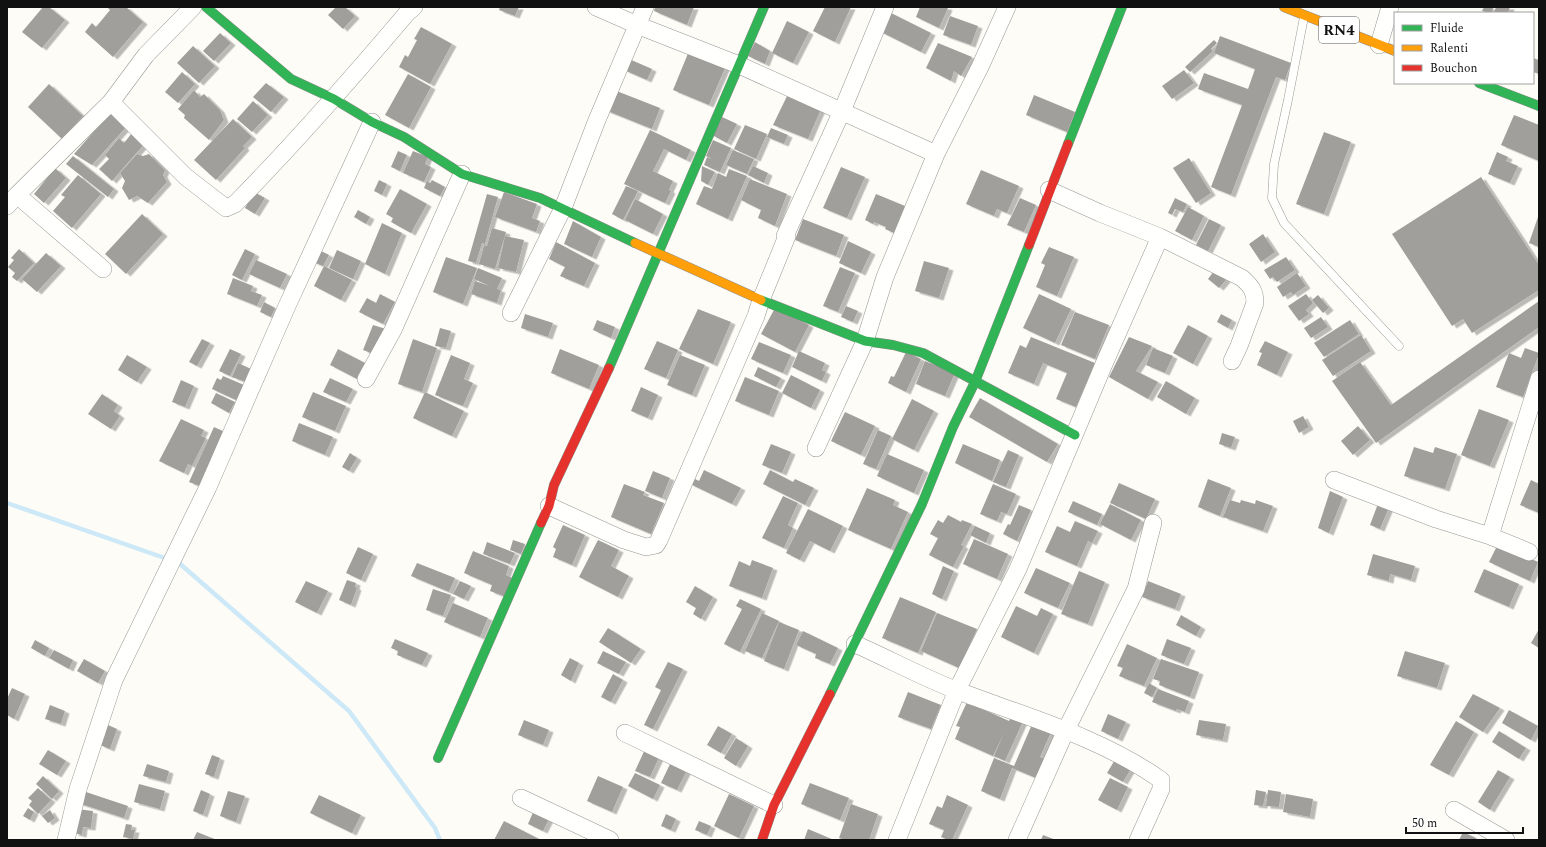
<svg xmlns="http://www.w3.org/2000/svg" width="1546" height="847" font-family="Spectral,serif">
	<defs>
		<filter id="shadow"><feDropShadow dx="4.5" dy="2.5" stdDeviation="0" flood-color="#0004"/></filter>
	</defs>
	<rect width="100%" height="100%" fill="#fdfcf7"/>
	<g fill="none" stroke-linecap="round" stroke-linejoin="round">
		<path stroke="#cde8f7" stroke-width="4.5" d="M7 503 179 563 349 711 435 828 440 840"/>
	</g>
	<path fill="#a19f9c" filter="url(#shadow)" d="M43 7H49L65 20 42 48 22 32Z
		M107 7H126L143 22 113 57 85 32 92 23 96 27 110 10Z
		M336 7H345L355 16 343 29 328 15Z
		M500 7H519L515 16 499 10Z
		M655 7H694L687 25 654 11Z
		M825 7H851L835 42 813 31Z
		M920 7H946L948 8 939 28 916 17Z
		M1484 7H1494L1491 13 1482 11Z
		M1496 7H1510L1508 13H1494Z
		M889 12 931 33 921 52 879 31Z
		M950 16 978 26 971 45 943 35Z
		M787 21 809 32 793 63 772 53Z
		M421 27 452 44 430 84 399 67 405 55 408 57 417 40 414 39Z
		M220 33 231 43 214 61 203 51Z
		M1220 36 1291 63 1285 80 1276 77 1231 195 1211 187 1242 105 1198 89 1204 73 1248 89 1255 69 1214 53Z
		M1214 40 1217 43 1211 49 1213 51 1190 72 1185 67Z
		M755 42 770 51 765 64 748 56Z
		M938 43 972 57 961 76 954 71 951 81 926 68Z
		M193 46 215 66 199 83 177 63Z
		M689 51 726 66 709 105 673 90Z
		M1533 58 1539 60V74L1533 72Z
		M629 59 652 69 647 80 624 70Z
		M1184 70 1194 83 1172 99 1162 86Z
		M182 72 195 84 178 103 165 92Z
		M408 74 431 87 409 128 385 115Z
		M266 83 284 97 271 112 253 97Z
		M49 84 83 116 62 139 28 107Z
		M194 90 200 97 204 94 220 110 224 120 209 140 184 118 185 115 178 109Z
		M614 90 660 108 652 129 605 110Z
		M788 94 821 109 808 139 773 125Z
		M1034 95 1075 112 1067 132 1026 115Z
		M253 101 268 115 252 132 237 119Z
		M111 112 127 126 92 165 74 154Z
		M1514 115 1539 125V161L1501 145Z
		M722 117 737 124 727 143 712 135Z
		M233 119 252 137 243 146 245 148 216 180 194 160Z
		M745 125 767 134 756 159 734 149Z
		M771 128 788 135 784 144 767 137Z
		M650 130 691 150 686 160 664 149 653 171 673 181 669 190 671 191 665 203 624 184Z
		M1324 132 1351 142 1324 214 1296 204Z
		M132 133 147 141 112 181 99 169 109 159 105 155 119 138 124 143Z
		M713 140 731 148 720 172 704 165 707 157 714 160 706 156Z
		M733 150 754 159 747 174 726 165Z
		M398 151 407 155 400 171 391 167Z
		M413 151 428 157 425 164 431 167 424 182 403 173Z
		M1497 152 1508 157 1506 161 1518 166 1510 183 1488 174Z
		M137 154 143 156 149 154 165 170 163 175 167 182 148 203 137 196 129 200 122 188 125 181 120 173Z
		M73 156 114 189 108 197 66 164Z
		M1189 158 1211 193 1196 203 1173 168Z
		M702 166 715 172 708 185 701 181Z
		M753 166 768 173 764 183 748 175Z
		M841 167 865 177 847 218 823 208Z
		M55 168 66 178 44 203 34 194Z
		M729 169 747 176 728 219 696 204 704 186 712 189 718 173 726 177Z
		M981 170 1019 186 1007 213 997 209 994 216 966 204Z
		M78 175 101 194 72 228 53 211 65 197 61 195Z
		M1481 177 1539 265V290L1472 333 1463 319 1452 326 1392 234Z
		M750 179 787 194 775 226 758 218 761 210 741 200Z
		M379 180 387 184 382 195 374 191Z
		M432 180 445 187 440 196 424 188 427 181 430 183Z
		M626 186 638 191 623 220 612 214Z
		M400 189 427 204 411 233 391 222 393 218 386 214Z
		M254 192 265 198 255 214 245 208Z
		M504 192 537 204 532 218 540 221 536 232 495 217Z
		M487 194 498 197 485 244 482 243 476 263 468 261Z
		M876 194 905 206 894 233 885 229 886 227 874 222 873 224 865 220Z
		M1020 198 1036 205 1024 232 1007 225Z
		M1175 198 1187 204 1183 212 1175 209 1172 215 1168 213Z
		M635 199 663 214 653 234 625 220Z
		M1188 207 1204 216 1192 240 1175 231Z
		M358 210 370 217 366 224 354 217Z
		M142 214 163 234 126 274 105 254Z
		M1539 214V247L1529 243Z
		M803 219 844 235 836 256 795 240Z
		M1209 219 1221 225 1208 251 1196 245Z
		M573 221 601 237 592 257 564 244Z
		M382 223 402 233 385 274 365 264Z
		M492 228 506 232 495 269 479 264 484 246H487Z
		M1263 234 1275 252 1261 262 1249 244Z
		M505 236 524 240 516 272 498 268Z
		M848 241 871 252 861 273 839 263Z
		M556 242 595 263 584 286 560 276 565 267 549 259Z
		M1049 247 1074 257 1057 296 1036 287 1045 265 1041 263Z
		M19 249 34 263 17 281 12 277 15 273 8 267 14 260 11 258Z
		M245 249 255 254 242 280 232 275Z
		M319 250 329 255 323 266 313 262Z
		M337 250 361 261 353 279 329 268Z
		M46 253 61 266 37 292 22 279Z
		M446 257 477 268 463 304 433 292Z
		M1286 257 1295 270 1277 282 1273 277 1270 279 1264 270Z
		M256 260 287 274 280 288 249 274Z
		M924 261 949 268 939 298 915 291Z
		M324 266 352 280 341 300 314 286Z
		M840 267 855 273 838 312 823 306Z
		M478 268 502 278 497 289 501 290 497 303 471 294 475 281 490 286 474 279Z
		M1214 271 1226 280 1219 288 1208 279Z
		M1297 273 1306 286 1293 295 1291 292 1283 297 1277 287Z
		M233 278 253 286 251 291 262 295 257 306 227 294Z
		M380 294 395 302 383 324 359 312 367 298 376 303Z
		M1039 294 1071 309 1055 343 1023 328Z
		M1306 294 1313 303 1306 310 1309 314 1299 321 1288 306Z
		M1318 295 1329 308 1323 313 1312 300Z
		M1539 301V327L1376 443 1332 381 1360 362 1391 405Z
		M264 302 275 308 271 317 260 312Z
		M846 306 858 311 853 322 841 317Z
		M775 308 809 325 795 352 761 334Z
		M698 309 731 322 713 364 679 349Z
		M1075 312 1109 325 1095 359 1061 345Z
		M525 314 553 323 548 337 521 328Z
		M1221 314 1232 320 1228 328 1217 322Z
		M1321 317 1328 327 1311 338 1304 328Z
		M597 320 615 327 611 338 593 330Z
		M1350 320 1359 334 1324 357 1314 343Z
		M373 325 386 329 376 355 363 350Z
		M1188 325 1208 336 1193 364 1173 353Z
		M440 328 451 331 446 348 435 346Z
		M1361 335 1371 351 1333 376 1322 360Z
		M1031 337 1095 363 1076 407 1056 399 1067 373 1043 363 1034 384 1008 373 1020 345 1026 348Z
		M1129 337 1152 346 1136 371 1158 382 1148 399 1109 377Z
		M202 339 210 343 197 366 189 362Z
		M413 339 437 348 422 392 398 384Z
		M657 341 678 350 666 378 644 369Z
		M1265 341 1288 352 1277 375 1257 365 1262 353 1259 352Z
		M759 342 791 355 783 373 751 359Z
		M1153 348 1173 356 1165 373 1146 365Z
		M1525 348 1539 353V354L1523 397 1496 387 1509 353 1521 358Z
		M230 349 241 354 230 376 219 371Z
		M338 349 367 364 359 380 330 365Z
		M560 349 599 365 589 389 551 373Z
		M799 351 825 363 822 370 826 372 822 381 792 367Z
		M906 352 921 359 906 392 888 383 891 376 894 377Z
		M127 355 147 367 137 382 118 370Z
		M451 355 470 363 464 379 473 383 463 406 435 395Z
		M680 355 705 365 692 395 667 385Z
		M925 361 955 373 945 396 916 384Z
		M238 363 251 369 246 382 232 377Z
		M758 367 781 378 776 387 754 376Z
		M791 375 820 390 811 408 782 393Z
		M223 376 244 385 236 400 212 389 217 378 221 380Z
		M745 377 779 391 769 415 735 401Z
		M330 378 353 389 346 402 323 392Z
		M181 380 194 386 185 407 172 402Z
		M1166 381 1195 398 1186 414 1157 397Z
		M641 387 658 395 648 418 631 411Z
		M313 392 346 406 335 431 302 417Z
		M425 392 464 411 452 436 413 418Z
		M216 393 235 402 229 413 211 403Z
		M102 394 118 405 114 411 120 416 111 429 88 414Z
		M980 398 1058 444 1047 462 969 417Z
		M912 399 934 411 914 450 892 439Z
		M1479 409 1509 420 1490 466 1461 455Z
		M845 412 875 426 861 455 831 441Z
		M1303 416 1309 427 1299 433 1293 421Z
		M181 419 204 430 201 436 206 438 192 466 188 464 184 473 159 461Z
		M299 423 333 437 325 455 292 441Z
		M1358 426 1370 440 1353 455 1341 441Z
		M214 427 227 433 202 487 189 482Z
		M878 430 891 436 876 469 863 464Z
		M1222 433 1235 437 1231 448 1219 444Z
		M771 444 791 452 782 473 762 465Z
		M963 444 1000 460 992 481 955 463Z
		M1414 447 1433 453 1435 447 1457 454 1445 489 1404 476Z
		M1008 450 1019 455 1006 487 993 482Z
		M350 453 357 458 349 471 342 467Z
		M887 454 924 470 914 493 877 476Z
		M704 470 741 488 732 504 690 484 693 478 699 481Z
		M770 470 793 482 795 479 814 488 805 505 763 484Z
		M653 471 670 478 662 498 645 491Z
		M1208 479 1231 488 1220 516 1198 507Z
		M1531 480 1539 484V513L1520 505Z
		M1119 483 1155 499 1146 519 1110 503Z
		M624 484 645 492 643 495 664 503 651 534 611 517Z
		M993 484 1016 494 1007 514 1001 512 997 521 980 514Z
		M867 488 895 500 893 505 908 512 891 549 848 530Z
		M1330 491 1343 497 1329 533 1318 528Z
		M783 496 798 503 788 525 793 528 784 548 762 538Z
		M1230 500 1240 503 1241 500 1255 504 1256 500 1273 506 1263 531 1223 517Z
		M1073 501 1102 514 1097 525 1068 512Z
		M1379 501 1390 505 1380 529 1370 525Z
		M1110 504 1141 520 1131 540 1100 524Z
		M1019 505 1031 510 1017 541 1003 534 1008 524 1010 525Z
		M808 509 843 526 830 551 810 541 800 560 786 553Z
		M948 515 961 522 962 520 972 524 961 545 964 546 953 567 929 555 938 538 930 534 938 520 943 523Z
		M1075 521 1098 531 1092 543 1088 541 1077 566 1045 552 1057 526 1070 532Z
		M563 525 585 535 572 565 553 557 556 549 553 547Z
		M975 526 990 533 986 543 970 535Z
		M974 539 1008 554 997 579 963 564Z
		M513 540 525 544 521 554 510 550Z
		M598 540 619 550 611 566 629 576 618 597 579 577Z
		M487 542 515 553 510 564 483 554Z
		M1498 544 1538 562 1530 581 1489 562Z
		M358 547 373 554 361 580 346 573Z
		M473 551 509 566 506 575 514 579 506 597 490 591 492 585 464 573Z
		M1373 554 1415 566 1411 580 1390 574 1389 581 1367 575Z
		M752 560 773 568 762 598 729 586 739 561 750 566Z
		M417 563 455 578 449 592 411 576Z
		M943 566 954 571 942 599 932 594Z
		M1036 568 1070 583 1058 608 1024 593Z
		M1484 569 1519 584 1509 607 1474 592Z
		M1079 571 1105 582 1088 624 1061 614Z
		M347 580 356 583 355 587 357 588 351 605 339 600Z
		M306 581 328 591 317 613 295 602Z
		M460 581 471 586 464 599 453 594Z
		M1148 581 1181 594 1175 609 1142 597Z
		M695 586 713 597 701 619 693 614 696 608 686 602Z
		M433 589 451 595 443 616 426 610Z
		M900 597 936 612 918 653 882 638Z
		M740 599 761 609 740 652 724 644 742 609 736 606Z
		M453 603 488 618 480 637 444 622Z
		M1016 606 1037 616 1041 608 1053 614 1034 653 1001 637Z
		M762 613 779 621 762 658 745 651Z
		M937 613 977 629 959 668 921 651Z
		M1181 615 1201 627 1196 636 1176 625Z
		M779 622 799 630 784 669 764 661Z
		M608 628 641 649 631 663 599 642Z
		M1539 629V648L1531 643Z
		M803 631 838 648 830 664 815 658 816 654 796 645Z
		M395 639 428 653 422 665 397 655 398 651 391 648Z
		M1167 639 1191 648 1184 664 1161 655Z
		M35 640 49 648 45 656 31 648Z
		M1127 644 1157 658 1144 686 1119 676 1123 668 1117 666Z
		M54 650 73 660 69 669 49 658Z
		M603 651 626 662 619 674 597 663Z
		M1405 651 1445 663 1437 688 1397 676Z
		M570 658 579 663 571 681 561 675Z
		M84 659 105 671 98 683 77 671Z
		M1161 659 1199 672 1190 697 1159 685 1160 681 1153 679Z
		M668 662 683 669 653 729 644 725 661 690 655 687Z
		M613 674 623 680 611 702 601 697Z
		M1149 683 1157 688 1152 697 1144 693Z
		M12 688 25 694 14 719 7 715V699Z
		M1158 689 1189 701 1185 712 1177 709 1176 711 1152 702Z
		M908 692 941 705 931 729 898 717Z
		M1473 694 1500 708 1483 732 1459 717Z
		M967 702 1009 721 1012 714 1024 719 1005 761 994 756 1004 733 993 756 955 739 960 727 956 726Z
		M50 705 65 711 61 724 45 719Z
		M1509 710 1538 726 1531 740 1502 723Z
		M1108 714 1126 722 1118 739 1101 731Z
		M524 720 549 730 543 745 518 735Z
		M1199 720 1226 724 1223 740 1196 735Z
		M1456 721 1474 732 1449 775 1430 765Z
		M1033 722 1052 730 1040 757 1045 759 1036 778 1012 768 1000 799 981 791 994 758 1014 766Z
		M108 725 117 729 110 749 100 745Z
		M718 726 732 734 721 753 707 745Z
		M1499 731 1526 748 1519 759 1492 742Z
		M736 738 748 746 736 766 724 758Z
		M647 745 662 751 650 777 635 771Z
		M48 750 66 761 57 775 39 764Z
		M212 755 220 758 214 777 205 774Z
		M1116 758 1132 767 1123 782 1107 773Z
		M671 762 687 770 677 790 661 783Z
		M147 764 169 771 166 782 143 776Z
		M1498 770 1510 777 1490 810 1478 802Z
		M635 773 660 785 653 799 628 786Z
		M43 776 59 791 52 799 36 784Z
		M598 776 623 787 612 812 587 801Z
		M1110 778 1128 787 1117 810 1098 800Z
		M810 783 849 798 840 820 801 804Z
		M139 784 165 791 160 809 134 802Z
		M38 788 51 800 38 814 29 805 32 801 28 798Z
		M201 790 210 794 203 815 193 811Z
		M1256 790 1266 792 1263 806 1254 805Z
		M1268 790 1281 792 1279 807 1266 806Z
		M83 791 128 806 124 818 78 803Z
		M228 791 245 796 236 822 220 816Z
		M729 794 754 806 739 838 714 826Z
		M1286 794 1313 799 1310 817 1283 812Z
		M319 795 361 815 352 833 310 813Z
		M947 795 968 805 952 840H948L941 837 944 830 929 824 937 806 942 808Z
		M851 804 878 814 869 840H845L839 838Z
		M28 808 34 812 30 820 23 816Z
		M77 809 93 811 91 828 83 827 82 835 74 833Z
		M50 810 55 818 48 823 42 816Z
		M534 810 550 817 543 831 528 824Z
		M666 814 676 819 671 830 661 826Z
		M504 821 541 840H494Z
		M699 821 711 826 707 835 695 830Z
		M126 824 132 825 131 830H135L133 839 123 837Z
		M808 829 834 840H804Z
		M197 832 217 840H193Z
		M1463 832 1476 838 1475 840H1459Z
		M1043 835 1056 840H1041Z"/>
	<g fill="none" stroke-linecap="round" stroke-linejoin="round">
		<g stroke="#979795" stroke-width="9">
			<path id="lane" d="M1304 17 1288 100 1274 164 1272 198 1284 223 1399 346"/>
		</g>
		<g stroke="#979795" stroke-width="18">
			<path id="street" d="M596 7 637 25 739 65 936 154
				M1379 45 1390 7
				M111 102 186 177 226 208 235 204C295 143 352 78 407 13L414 7
				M1049 190 1100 213 1160 237 1242 278C1251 286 1255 291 1255 303L1239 346 1232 361
				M17 195 103 269
				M7 206 17 195 111 102 146 55 193 7
				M511 313 563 208 597 120 645 7
				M366 379 393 330 462 174
				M816 448 865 341 885 277 936 154 980 67 1007 7
				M1334 480 1436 519 1490 536 1529 552
				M549 506 624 540 646 547 656 545 659 540 756 316 761 300 787 236H785L842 111 885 7
				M1490 536 1539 379
				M855 644C889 659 924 678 958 691 1027 717 1100 737 1161 780V789L1138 840
				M625 733 774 805
				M521 798 610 840
				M1454 810 1506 840
				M66 840 78 789 114 680 208 487 287 306 372 122
				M897 840 957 690 1018 569 1104 364 1160 237
				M1017 840 1066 730 1136 589 1153 523"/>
		</g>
		<g stroke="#8e8d8b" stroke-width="10">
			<path id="fast" d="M206 7 291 79 334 99 372 122 404 137 462 174 540 198 635 243
				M1479 83 1539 106
				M1068 144 1122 7
				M761 300 865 341 893 345 923 353 1075 435
				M609 368 764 7
				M830 694 922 504 953 427 975 382 1029 245
				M438 758 541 523"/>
		</g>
		<g stroke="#8e8d8b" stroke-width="10">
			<path id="slow" d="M1284 7 1395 51
				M635 243 761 300"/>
		</g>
		<g stroke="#8e8d8b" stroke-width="10">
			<path id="jam" d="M1029 245 1068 144
				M541 523 549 506 554 485 609 368
				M762 840 774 805 830 694"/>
		</g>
		<use href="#lane" stroke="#fffffe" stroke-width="8"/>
		<use href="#street" stroke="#fffffe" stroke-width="17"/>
		<use href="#fast" stroke="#30b455" stroke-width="9"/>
		<use href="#slow" stroke="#ff9f0a" stroke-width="9"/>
		<use href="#jam" stroke="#e5322d" stroke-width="9"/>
	</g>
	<g text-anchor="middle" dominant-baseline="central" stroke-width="4" stroke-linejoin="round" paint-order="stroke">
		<rect fill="#fff" stroke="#585858" stroke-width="1" x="1319" y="17" width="40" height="26" rx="3"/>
		<g font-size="15" font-weight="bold" fill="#111">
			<text x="1339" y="30">RN4</text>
		</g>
	</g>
	<rect width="1546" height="847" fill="none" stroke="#111111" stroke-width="16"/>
	<rect x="1394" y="12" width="140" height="72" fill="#ffffff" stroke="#a0a0a0"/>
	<rect x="1402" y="25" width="20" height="6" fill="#30b455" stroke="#a0a0a0"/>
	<text x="1430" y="32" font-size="12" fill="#111111">Fluide</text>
	<rect x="1402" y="45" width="20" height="6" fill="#ff9f0a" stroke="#a0a0a0"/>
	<text x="1430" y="52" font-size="12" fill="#111111">Ralenti</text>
	<rect x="1402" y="65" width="20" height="6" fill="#e5322d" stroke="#a0a0a0"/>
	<text x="1430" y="72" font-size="12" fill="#111111">Bouchon</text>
	<path d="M1406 827v6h117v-6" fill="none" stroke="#111111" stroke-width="2"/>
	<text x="1412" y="827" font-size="12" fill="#111111" stroke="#ffffff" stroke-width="3" paint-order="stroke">50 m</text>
</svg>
